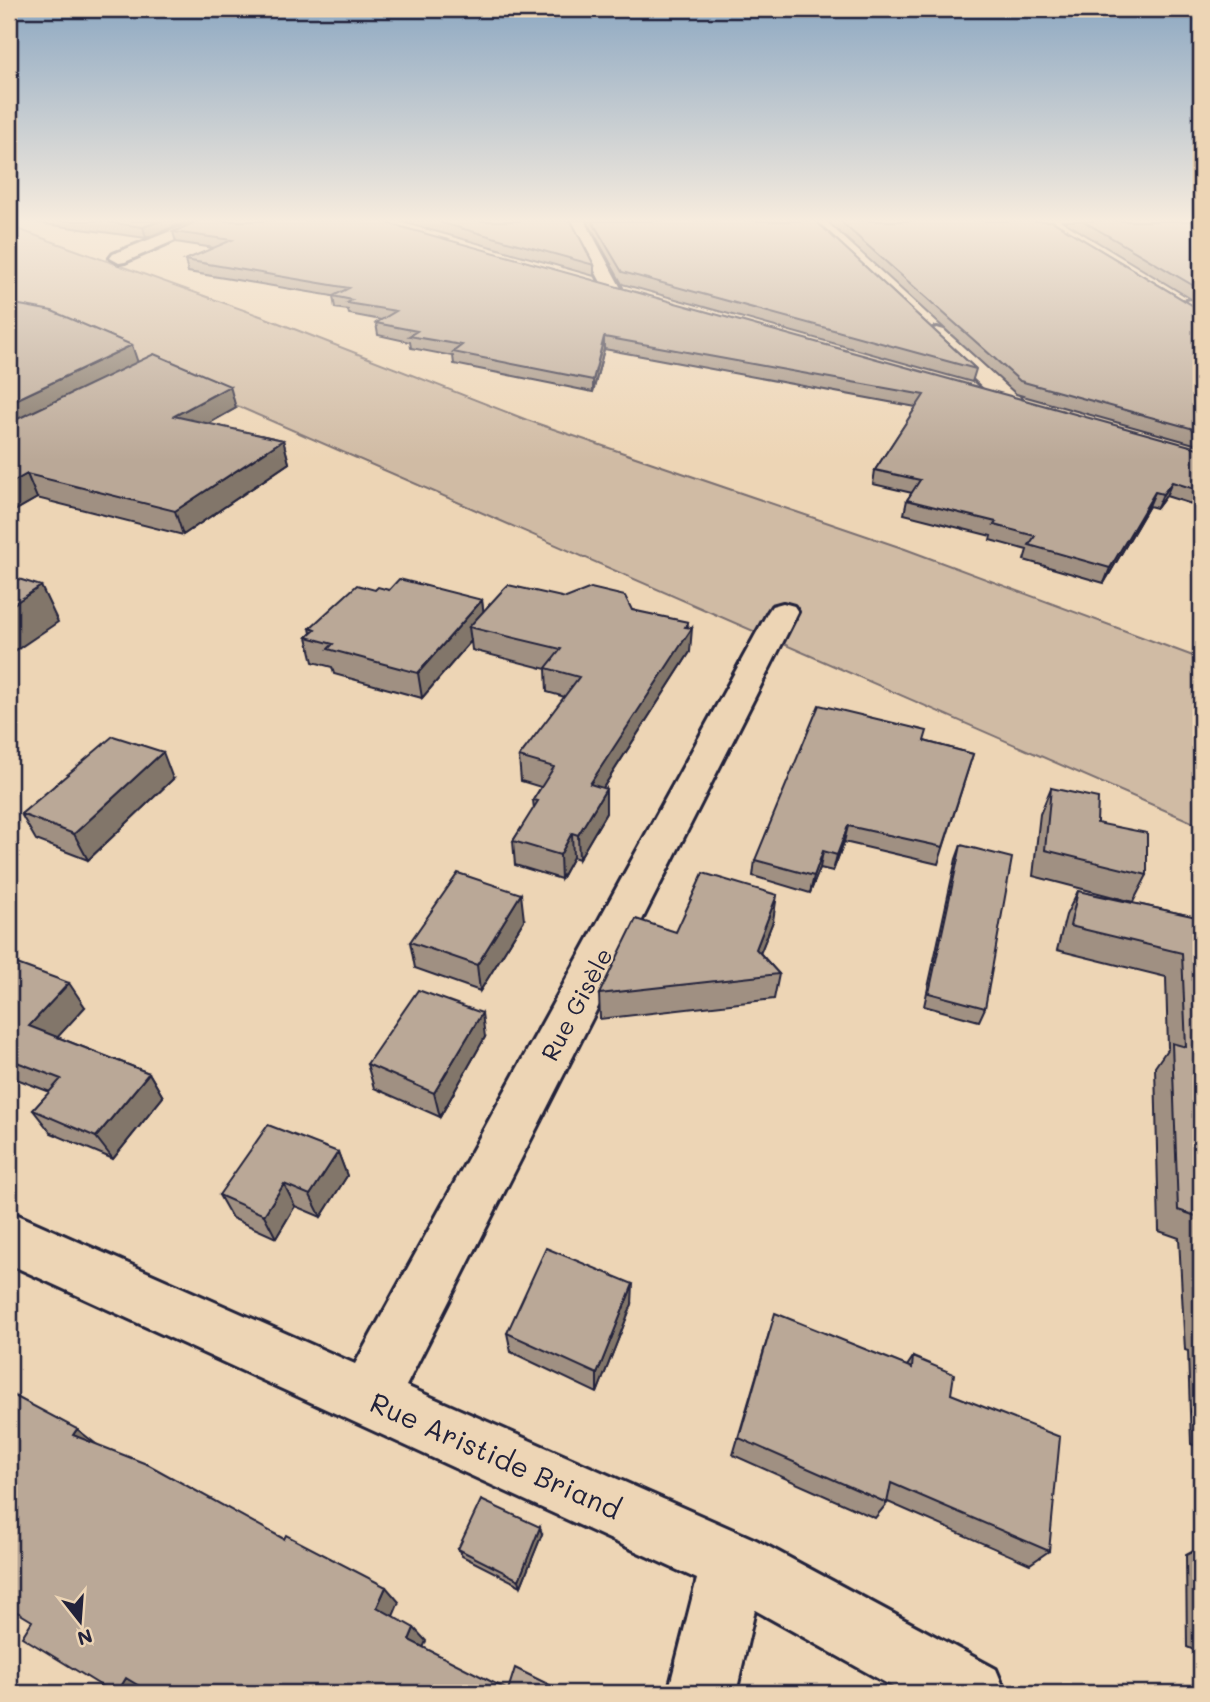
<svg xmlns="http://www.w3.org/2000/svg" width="1210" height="1702" font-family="Mali,sans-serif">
	<rect width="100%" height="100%" fill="#edd5b5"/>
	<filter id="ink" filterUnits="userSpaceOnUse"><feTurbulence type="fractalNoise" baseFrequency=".0143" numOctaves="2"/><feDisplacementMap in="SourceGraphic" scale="14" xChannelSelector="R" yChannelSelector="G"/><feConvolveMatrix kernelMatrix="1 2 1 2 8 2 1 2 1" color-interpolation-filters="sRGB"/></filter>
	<g filter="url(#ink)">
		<path fill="#d0bba4" stroke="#796e70" stroke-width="2" d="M9 226 266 318 527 420 905 549 1201 659V826L228 402 9 310Z"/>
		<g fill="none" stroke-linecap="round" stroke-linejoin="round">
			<g stroke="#22223b" stroke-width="6">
				<path id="street" d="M196 221H219L125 262 119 263 110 258 113 254Z
					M569 221H585L621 288 618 292H606Z
					M1201 298V310L1189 312 1180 306 1182 302Z
					M937 328 944 330 1019 396 1022 401 1019 406H1003L930 338 927 334 930 330Z
					M783 603 794 606 798 612 406 1386 756 1540 996 1669 1006 1693H904L755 1610 736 1693H668L697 1579 9 1264V1211L355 1364 768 612 772 606Z"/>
			</g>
			<use href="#street" fill="#edd5b5" fill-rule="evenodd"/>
		</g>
		<path fill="#a09082" stroke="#22223b" stroke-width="2" d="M37 221H188L146 238 37 223Z
			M198 221 1201 449V507L1166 496 1157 508 1149 506 1104 583 1024 560 1027 550 990 540 991 536 904 514 907 500 912 493 873 484 875 470 916 407 604 349 593 392 454 364 453 356 411 348 410 342 378 335 376 323 381 320 349 314 348 310 335 308 333 296 188 272 185 260 214 248 176 242 173 232Z
			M399 221H571L594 265V276Z
			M587 221H816L976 369 972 382 622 284Z
			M827 221H1052L1197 308 1201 309V446L1016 394Z
			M1063 221H1201V305Z
			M9 303 138 362 236 408 208 424 283 440 289 463 183 535 37 498 9 514Z
			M375 590H389L482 600 483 611 566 598 632 610 688 627 690 652 603 788 606 813 579 859 573 857 561 879 515 865 513 841 534 809 533 800 541 787 521 781 519 757 565 697 547 692 546 669 472 650 471 641 422 698 334 674 332 667 313 662 307 637 311 633 310 628Z
			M924 741 973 754 938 864 844 842 833 871 820 868 810 893 753 876 755 860Z
			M173 779 88 860 36 840 21 814Z
			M1051 788 1097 823 1147 875 1133 902 1033 876 1040 814Z
			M961 845 985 1008 979 1021 924 1006 956 859Z
			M1078 891 1201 918V1490L1199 1447 1191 1444 1188 1351 1185 1350 1179 1238 1159 1231 1155 1067 1168 1048 1166 977 1057 950 1066 915Z
			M524 920 480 991 415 968 410 942Z
			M773 921 760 953 779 974 774 999 600 1019 599 994 676 932Z
			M9 961 85 1007 57 1037 149 1073 163 1097 113 1159 51 1133 33 1110 50 1092 9 1076Z
			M485 1037 440 1117 374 1088 367 1064Z
			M338 1152 347 1176 321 1217 295 1206 276 1238 232 1218 219 1195Z
			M632 1304 597 1393 511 1352 507 1333Z
			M769 1333 907 1366 913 1357 951 1394 1049 1551 1030 1564 888 1502 875 1518 733 1455Z
			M542 1534 521 1586 462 1556 458 1549Z
			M1201 1547V1653L1187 1647 1186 1555Z"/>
		<path fill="#82766a" stroke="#22223b" stroke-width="2" d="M159 221H188L146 238 143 227Z
			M604 337V349L593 392V380Z
			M132 345 139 366 9 429V403Z
			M230 386 236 408 181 439 174 416Z
			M283 440 289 463 183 535 175 511Z
			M27 474 37 498 9 514V484Z
			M1172 482 1166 496 1157 508 1163 494Z
			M1155 492 1149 506 1104 583 1110 568Z
			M41 586 58 622 9 655V607Z
			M482 600 485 625 469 627 471 641 422 698 418 673Z
			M688 622 687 635 692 628 690 652 590 808V784Z
			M163 752 173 779 88 860 74 834Z
			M606 789V813L579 859 578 835Z
			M848 826 844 842 833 871 837 855Z
			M572 833 573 857 561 879 560 855Z
			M823 851 820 868 810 893 814 876Z
			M521 894 524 920 480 991 477 965Z
			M777 895 773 921 752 974 756 949Z
			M69 983 85 1007 46 1050 29 1026Z
			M482 1013 485 1037 440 1117 434 1093Z
			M149 1073 163 1097 113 1159 96 1137Z
			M338 1152 347 1176 321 1217 310 1195Z
			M284 1184 295 1206 276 1238 264 1215Z
			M633 1284 632 1304 597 1393V1374Z
			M77 1429 105 1451 73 1435Z
			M540 1527 542 1534 521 1586 519 1580Z
			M386 1587 399 1602 391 1621 377 1607Z
			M414 1628 426 1641 421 1653 409 1640Z
			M126 1678 153 1693H117Z"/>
		<path fill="#baa897" stroke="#22223b" stroke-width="2" d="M98 221H159L143 227Z
			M198 221H380L1201 449V491L1172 482 1163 494 1155 492 1110 568 1029 545 1035 536 994 525 996 522 907 500 920 480 875 470 924 395 604 337 593 380 453 352 462 345 409 336 417 331 376 323 396 311 347 303 352 300 333 296 349 288 185 260 232 240 173 232Z
			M435 221H571L594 265Z
			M592 221H816L976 369 622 272Z
			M840 221H1052L1197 308 1201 309V431L1020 381Z
			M1083 221H1201V290Z
			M9 303 52 311 132 345 9 403Z
			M154 354 230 386 174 416 283 440 175 511 27 474 9 484V423Z
			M9 576 41 586 9 607Z
			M399 579 482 600 418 673 328 649 333 644 307 637 315 630 310 628 357 585 375 590 378 587 389 590Z
			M508 585 566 598 591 588 625 596 632 610 688 622 685 627 692 628 590 784 606 789 578 835 572 833 560 855 513 841 538 801 533 800 554 767 519 757 579 677 546 668 561 649 469 627 501 592Z
			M819 705 927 731 924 741 973 754 943 847 848 826 837 855 823 851 814 876 755 860Z
			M113 736 163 752 74 834 21 814Z
			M1051 788 1098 798 1097 823 1147 833V875L1045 850Z
			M961 845 1012 858 985 1008 929 993Z
			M458 873 521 894 477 965 410 942Z
			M703 873 777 895 756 949 779 974 599 994 636 919 676 932Z
			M1078 891 1201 918V1250L1199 1217 1178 1210 1172 1043 1186 1047 1182 953 1070 926Z
			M9 961 69 983 29 1026 149 1073 96 1137 33 1110 61 1079 9 1059Z
			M418 990 482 1013 434 1093 367 1064Z
			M268 1125 338 1152 310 1195 284 1184 264 1215 219 1195Z
			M546 1248 633 1284 597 1374 507 1333Z
			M775 1313 912 1368 913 1357 954 1374 951 1394 1060 1437 1049 1551 891 1483 887 1503 739 1438Z
			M9 1393 77 1429 73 1435 149 1465 284 1539 286 1535 386 1587 377 1607 414 1628 409 1640 508 1690 515 1668 566 1693H151L126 1678 117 1693H113L22 1637 32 1621 9 1607Z
			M481 1500 540 1527 519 1580 458 1549Z"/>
	</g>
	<linearGradient id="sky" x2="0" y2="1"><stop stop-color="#8da8c2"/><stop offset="0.48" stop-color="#f7ecde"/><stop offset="1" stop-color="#f7ecde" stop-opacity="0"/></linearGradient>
	<rect width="1210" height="460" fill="url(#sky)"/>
	<g text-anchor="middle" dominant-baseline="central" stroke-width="5" stroke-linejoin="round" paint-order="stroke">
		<g font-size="24" fill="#22223b" stroke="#edd5b5">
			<text transform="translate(576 1004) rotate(-62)">Rue Gisèle</text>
		</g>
		<g font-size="28" fill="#22223b" stroke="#edd5b5">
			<text transform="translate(496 1455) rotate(24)">Rue Aristide Briand</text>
		</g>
	</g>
	<rect width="1210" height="1702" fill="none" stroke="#edd5b5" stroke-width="35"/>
	<rect x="18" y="18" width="1175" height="1667" fill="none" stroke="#22223b" stroke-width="2.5" filter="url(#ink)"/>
	<g transform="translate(80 1621) rotate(163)" stroke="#edd5b5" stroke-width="5" paint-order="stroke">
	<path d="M0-5L12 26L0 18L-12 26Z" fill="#22223b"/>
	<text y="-10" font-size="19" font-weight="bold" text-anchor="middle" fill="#22223b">N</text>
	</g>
</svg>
